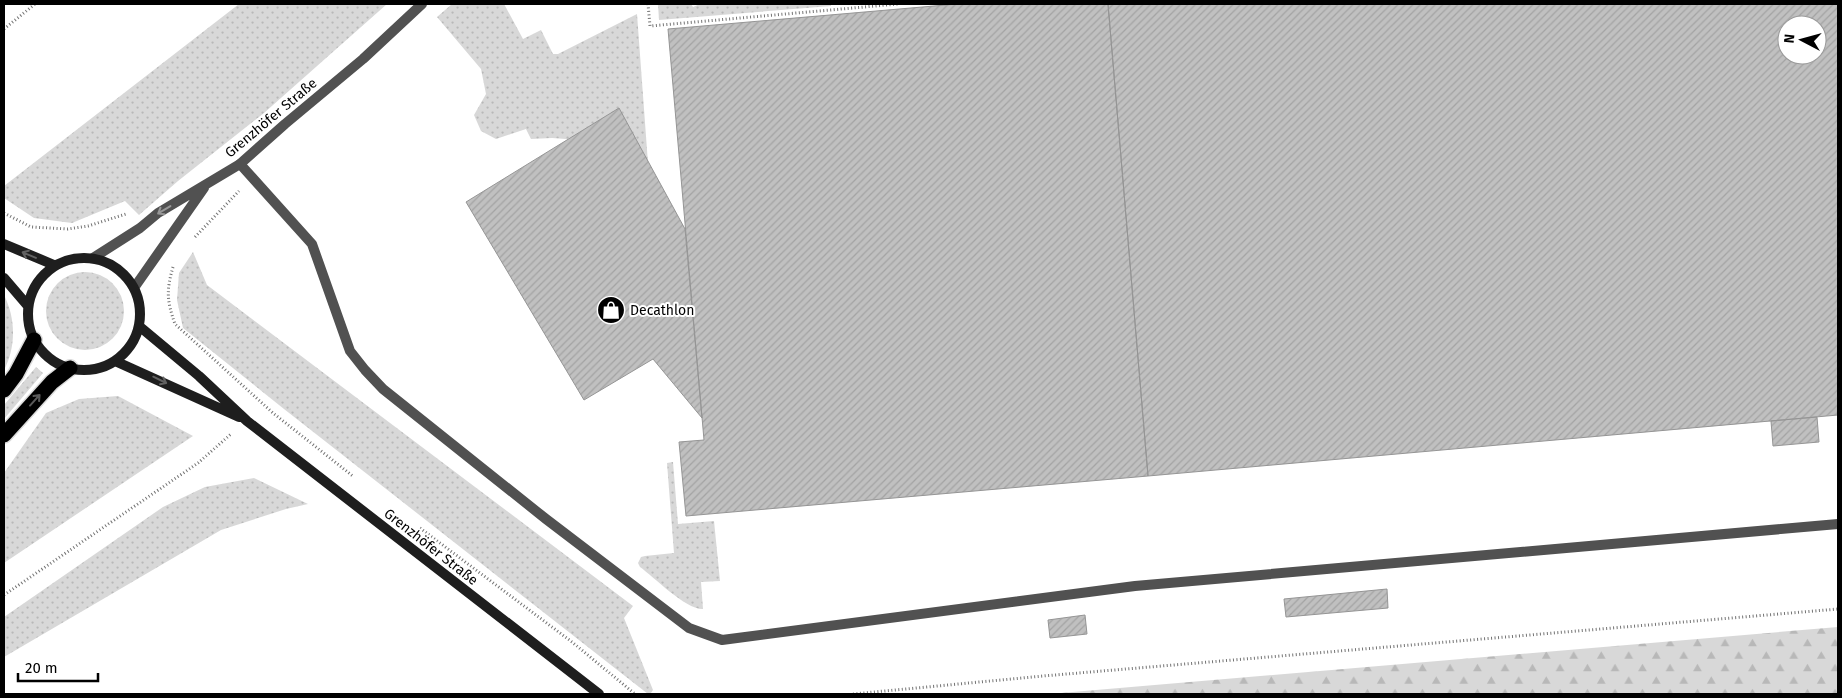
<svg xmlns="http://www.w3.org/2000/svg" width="1842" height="698" font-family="'Fira Sans',sans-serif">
	<defs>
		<pattern id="grass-dots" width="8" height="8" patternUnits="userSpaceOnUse" patternTransform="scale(1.25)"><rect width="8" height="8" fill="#d8d8d8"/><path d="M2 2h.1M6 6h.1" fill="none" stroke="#b8b8b8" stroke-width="1.8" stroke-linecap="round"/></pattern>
		<pattern id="forest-firs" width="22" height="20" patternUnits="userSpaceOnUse" patternTransform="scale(1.25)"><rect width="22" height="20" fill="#d8d8d8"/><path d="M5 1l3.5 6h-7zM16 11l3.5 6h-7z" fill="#b8b8b8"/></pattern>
		<pattern id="building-hatch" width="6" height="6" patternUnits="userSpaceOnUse" patternTransform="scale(1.25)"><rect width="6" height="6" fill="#c0c0c0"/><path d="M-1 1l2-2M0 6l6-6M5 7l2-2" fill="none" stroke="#a3a3a3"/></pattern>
	</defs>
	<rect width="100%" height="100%" fill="#fff"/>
	<path fill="url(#grass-dots)" d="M239 4H387L264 113 178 181 139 215 125 201 72 223 34 218 4 198V186Z
		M452 4H504L523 39 541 30 553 54H558L637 14 649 177 593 141 552 138 531 139 526 129 496 139 481 131 474 115 486 94 481 69 437 17Z
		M658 4H691L693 7 700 4H831V6L659 20Z
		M193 252 207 285 633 606 624 618 653 690 650 694H648L284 409 183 328 177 300 179 273Z
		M46 311a39 39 0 1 1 78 0a39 39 0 1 1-78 0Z
		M4 295C16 319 16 347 4 370Z
		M36 367 43 373 4 419V405Z
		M118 396 193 436 4 563V473L46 413 79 399Z
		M673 462 678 524 714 521 720 581 701 582 703 609C686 610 654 577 640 567L638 563 641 557 645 556 674 553 667 463Z
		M254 478 308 504 286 509 221 530 4 657V617L163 507 205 487Z"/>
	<path fill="url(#forest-firs)" d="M1838 627V694H1049Z"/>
	<path fill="url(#building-hatch)" stroke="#959595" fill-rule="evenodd" d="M957 4H1108L1148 476 686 516 679 442 704 440 668 29Z
		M1108 4H1838V415L1148 476ZM1787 25H1817V55H1787Z
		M619 108 685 229 702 418 653 359 584 400 466 202Z
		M1817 417 1819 442 1773 446 1771 421Z
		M1387 589 1388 608 1286 617 1284 599Z
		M1085 615 1087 634 1050 638 1048 620Z"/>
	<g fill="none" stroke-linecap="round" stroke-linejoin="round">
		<g stroke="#dbdbdb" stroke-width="18">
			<path id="highway" d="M4 390 16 374 34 340
				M4 435 52 382 70 368"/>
		</g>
		<path stroke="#737373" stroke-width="3" stroke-dasharray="1 2.5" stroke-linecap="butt" d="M648 4 650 26 898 4
			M4 29 35 4
			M4 213 31 227 68 229 88 226 126 214
			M195 237 239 191
			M173 267C166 291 167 301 175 324L273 413 354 477
			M420 528 572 642 635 694
			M4 595 198 463 231 434
			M853 694 1043 676 1838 609"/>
		<path stroke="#515151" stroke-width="10" d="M240 164 312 244 350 351 365 370 383 389 546 519 689 628 722 640 1135 586 1838 524"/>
		<path stroke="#515151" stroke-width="10" d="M93 258 140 228 158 213 240 164 285 124 363 59 422 4
			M134 288 204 188"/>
		<path stroke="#1e1e1e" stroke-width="10" d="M4 244 54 265
			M28 314a56 56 0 1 1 112 0a56 56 0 1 1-112 0Z
			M4 278 28 306
			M139 326 199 376 247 421 599 694
			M115 361 239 417"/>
		<use href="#highway" stroke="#000" stroke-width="15"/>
	</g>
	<defs><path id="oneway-shaft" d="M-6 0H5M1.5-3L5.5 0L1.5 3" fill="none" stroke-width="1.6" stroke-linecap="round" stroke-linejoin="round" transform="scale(1.25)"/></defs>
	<use stroke="#979797" href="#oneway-shaft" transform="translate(164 210) rotate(149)"/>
	<g stroke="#626262">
		<use href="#oneway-shaft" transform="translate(29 255) rotate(-157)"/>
		<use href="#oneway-shaft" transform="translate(160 380) rotate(26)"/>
	</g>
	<use stroke="#595959" href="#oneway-shaft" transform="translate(35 400) rotate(-48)"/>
	<defs>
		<g id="shop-disc" transform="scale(1.4375)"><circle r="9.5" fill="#000" stroke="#fff"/><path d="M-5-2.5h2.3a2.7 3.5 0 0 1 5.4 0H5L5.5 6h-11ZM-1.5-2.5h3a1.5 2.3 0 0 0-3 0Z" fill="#fff"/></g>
	</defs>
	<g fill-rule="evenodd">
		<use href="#shop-disc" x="611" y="310"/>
	</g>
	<g text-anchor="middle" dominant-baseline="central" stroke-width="4" stroke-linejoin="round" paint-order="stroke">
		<g font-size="14" fill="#000" stroke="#fff">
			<text transform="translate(271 118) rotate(-40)">Grenzhöfer Straße</text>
			<text transform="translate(431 547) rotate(38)">Grenzhöfer Straße</text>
		</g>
		<g font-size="14" fill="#000" stroke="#fff" text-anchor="start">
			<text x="630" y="310">Decathlon</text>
		</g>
	</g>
	<rect width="1842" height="698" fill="none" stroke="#000000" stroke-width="10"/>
	<g transform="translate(1802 40) rotate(276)"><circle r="24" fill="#ffffff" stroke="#999999"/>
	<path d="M0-4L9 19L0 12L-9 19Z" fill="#000000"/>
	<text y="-8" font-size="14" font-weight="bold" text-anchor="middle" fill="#000000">N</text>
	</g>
	<path d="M18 673v8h80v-8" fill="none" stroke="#000000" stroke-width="2.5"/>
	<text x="25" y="673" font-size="15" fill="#000000" stroke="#ffffff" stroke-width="4" paint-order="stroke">20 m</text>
</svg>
